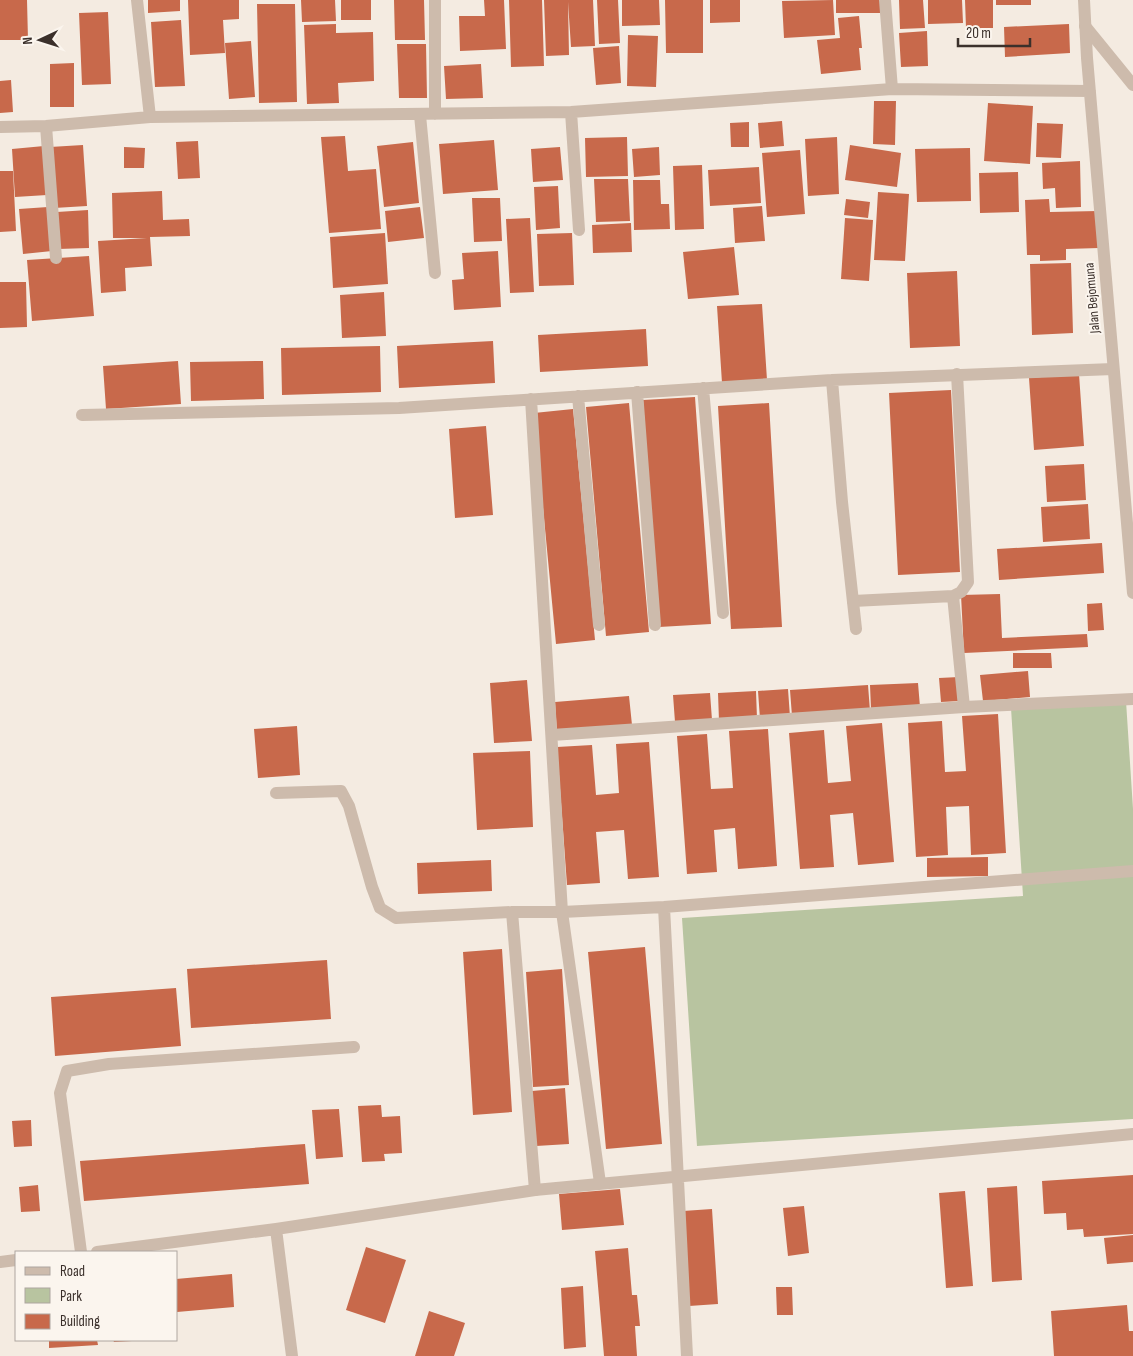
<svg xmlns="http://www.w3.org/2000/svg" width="1133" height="1356" font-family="'Sofia Sans Condensed',sans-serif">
	<rect width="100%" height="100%" fill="#f4ebe1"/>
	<path fill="#b8c4a0" d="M1126 701 1133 809V1119L697 1146 682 918 1023 896 1011 708Z"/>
	<path fill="#c8694b" d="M0 0H27L28 40H0Z
		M148 0H180V11L148 13Z
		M188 0H239V19L223 20 225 53 190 55Z
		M301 0H335L336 21 302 22Z
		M341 0H371V20H341Z
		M394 0H424L425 40H395Z
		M484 0H504L506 49 460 51 459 16H485Z
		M509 0H542L544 66 511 67Z
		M544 0H593L595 46 571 47 568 2 569 55 546 56Z
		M597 0H618L620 43 599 44Z
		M622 0H659L660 25 622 26Z
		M665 0H703V53H666Z
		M710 0H740V22L710 23Z
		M833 0 835 35 784 38 782 1Z
		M836 0H880V13H836Z
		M899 0H923L925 28 900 29Z
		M928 0H962L963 23 928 24Z
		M965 0H993V28H966Z
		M996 0H1031V5H996Z
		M257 4H295L297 102 259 103Z
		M108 12 111 84 82 85 79 13Z
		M859 16 862 48H859L861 70 821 74 817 40 840 38 838 18Z
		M181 20 185 86 155 87 151 22Z
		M336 24V33L373 32 374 81 338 83 339 103 307 104 304 25Z
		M1069 24 1070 53 1005 57 1004 27Z
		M927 31 928 66 901 67 899 33Z
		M628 35 658 36 656 87 627 86Z
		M251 41 255 97 229 99 225 43Z
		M397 44H426L427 98H399Z
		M619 46 621 83 596 85 593 48Z
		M74 63V107H50V64Z
		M481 64 483 98 446 99 444 66Z
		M11 80 13 112 0 113V81Z
		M874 101H896L895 145 873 144Z
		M988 103 1033 106 1030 164 984 161Z
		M782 121 784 146 760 148 758 123Z
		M749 122V147H731L730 123Z
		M1037 123 1063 124 1061 158 1036 157Z
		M345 136 348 171 376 169 381 229 329 233 321 137Z
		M627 137 628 176 586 177 585 138Z
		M837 137 839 194 808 196 805 139Z
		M494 140 498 190 443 194 439 144Z
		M198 141 200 178 178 179 176 142Z
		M413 142 419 203 384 207 377 146Z
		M83 145 87 206 54 208 50 147Z
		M850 145 901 153 897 187 845 180Z
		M44 146 47 195 15 197 12 149Z
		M124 147 145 148 144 168H124Z
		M560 147 563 180 533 182 531 149Z
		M659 147 660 175 634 177 632 149Z
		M970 148 971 201 917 202 915 149Z
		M800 150 805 214 767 217 762 153Z
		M1080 161 1081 207 1056 208 1055 188 1043 189 1042 163Z
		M702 165 704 229 675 230 673 166Z
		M759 167 761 203 710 206 708 170Z
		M0 171H13L16 231 0 232Z
		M1018 172 1019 212 980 213 979 173Z
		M594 179H628L630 221 596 222Z
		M633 180H660L661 204H669L670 229 634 230Z
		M558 186 560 228 536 230 534 187Z
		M162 191 163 220 189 219 190 236 150 237 152 266 125 268 126 291 101 293 98 241 147 238H113L112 193Z
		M878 192 909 194 905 261 874 260Z
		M472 198H500L502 241 474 242Z
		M846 199 870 202 868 218 844 215Z
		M1049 199 1050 212 1098 211 1099 248 1066 249V260L1040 261V255H1027L1025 200Z
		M762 206 765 241 735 243 733 208Z
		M48 207 52 251 23 254 19 209Z
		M420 207 424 238 388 242 385 211Z
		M88 210 89 248 58 249 57 212Z
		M530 218 534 292 510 293 506 219Z
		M845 218 873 220 869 281 841 279Z
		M631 223 632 252 593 253 592 225Z
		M385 233 388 284 333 288 330 237Z
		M572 233 574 285 539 286 537 234Z
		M734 247 739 295 688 299 683 252Z
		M498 251 501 307 454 310 452 280 464 279 462 253Z
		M89 256 94 316 32 321 27 260Z
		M1071 263 1073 333 1032 335 1030 264Z
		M957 271 960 346 910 348 907 273Z
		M0 282H26L27 327 0 328Z
		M384 292 386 336 342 338 340 295Z
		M762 304 767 380 722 383 717 306Z
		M646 329 648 366 540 372 538 335Z
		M493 341 495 383 399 388 397 346Z
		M380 346 381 392 282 395 281 348Z
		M178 361 181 404 106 409 103 366Z
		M263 361 264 399 191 401 190 362Z
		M1079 374 1084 446 1034 450 1029 378Z
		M951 390 960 572 898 575 889 393Z
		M695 397 711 624 659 627 643 400Z
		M629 403 649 632 606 636 586 407Z
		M769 403 782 627 731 629 718 406Z
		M573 409 595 640 556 644 534 413Z
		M486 426 493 515 455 518 449 429Z
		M1084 464 1086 500 1047 502 1045 466Z
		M1088 504 1090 539 1043 542 1041 507Z
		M1102 543 1104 573 999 580 997 549Z
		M1000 594 1002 638 1087 634 1088 647 964 653 961 595Z
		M1102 603 1104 630 1088 631 1087 604Z
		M1013 653H1051L1052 668H1013Z
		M1028 671 1030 697 983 701 980 675Z
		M959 677 960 701 941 702 939 678Z
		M527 680 532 741 494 743 490 683Z
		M918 683 920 707 871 709 870 685Z
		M868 685 870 711 792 716 790 690Z
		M788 689 790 717 760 719 758 691Z
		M756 691 757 719 719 721 718 693Z
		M710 693 712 720 675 722 673 695Z
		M629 696 632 725 557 732 555 702Z
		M998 714 1006 853 971 855 969 806 946 807 948 855 916 857 908 723 942 721 945 772 966 771 962 716Z
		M882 723 894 862 858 865 853 813 830 815 834 867 800 869 789 733 824 730 828 783 851 781 846 726Z
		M297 726 300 775 258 778 254 729Z
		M768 729 777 866 738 869 735 828 714 830 717 872 687 874 677 736 707 734 711 789 733 788 729 731Z
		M649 742 659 877 628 879 624 830 596 832 600 883 567 885 557 747 592 745 596 795 619 793 616 744Z
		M530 751 533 827 477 830 473 753Z
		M988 857V876L927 877V858Z
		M491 860 492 891 418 894 417 863Z
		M645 947 662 1144 606 1149 588 952Z
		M502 949 512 1112 473 1115 463 952Z
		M327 960 331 1019 191 1028 187 969Z
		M562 969 569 1085 533 1087 526 972Z
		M176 988 181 1046 55 1056 51 997Z
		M565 1088 569 1144 536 1146 532 1091Z
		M381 1105 382 1117 400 1116 402 1153 384 1154 385 1161 362 1162 358 1106Z
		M339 1109 343 1157 316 1159 312 1110Z
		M31 1120 32 1146 14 1147 12 1121Z
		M305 1144 309 1184 84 1201 80 1161Z
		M1133 1175V1234L1084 1237 1083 1229 1067 1230 1066 1213 1044 1214 1042 1181Z
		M38 1185 40 1211 21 1212 19 1187Z
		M1017 1186 1022 1280 992 1282 987 1188Z
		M620 1189 624 1225 562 1230 559 1194Z
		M965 1191 973 1286 946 1288 939 1193Z
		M804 1206 809 1253 788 1256 783 1208Z
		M712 1209 718 1304 689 1306 683 1211Z
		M1133 1235V1262L1107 1264 1104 1238Z
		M366 1247 406 1260 385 1323 346 1310Z
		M628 1248 632 1295H637L640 1326H635L637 1356H604L595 1251Z
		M232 1274 234 1307 177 1312 176 1279Z
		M583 1286 586 1347 564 1349 561 1288Z
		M776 1287H792L793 1315H777Z
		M1127 1305 1129 1331H1133V1356H1054L1051 1311Z
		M429 1311 465 1323 454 1356H415Z
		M49 1340H97L98 1345 49 1348Z
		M113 1340H132V1341L114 1342Z"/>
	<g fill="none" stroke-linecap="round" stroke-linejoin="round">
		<path stroke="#cdbbac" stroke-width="12" d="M1085 26 1133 85
			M953 596 964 707
			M853 601 953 596 961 592 968 582 957 374
			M276 793 341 791 349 806 372 887 380 908 396 918 512 912H562
			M512 912 535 1190"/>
		<path stroke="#cdbbac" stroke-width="12" d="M137 0 150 117
			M885 0 892 89
			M1084 0 1087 58 1133 593
			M571 112 579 230
			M435 114V0
			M420 115 435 273
			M46 126 56 258
			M0 127 46 126 150 117 571 112 892 89 1090 91
			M832 380 842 502 856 629
			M703 388 723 613
			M637 392 655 625
			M578 396 599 625
			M531 399 562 912 600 1183
			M82 415 399 408 832 380 1113 369
			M552 735 964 707 1133 699
			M664 907 687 1356
			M562 912 664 907 1133 871
			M276 1229 292 1356
			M81 1252 60 1093 67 1071 109 1064 354 1047
			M97 1252 276 1229 535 1190 1133 1134
			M0 1262 16 1260"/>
	</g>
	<g text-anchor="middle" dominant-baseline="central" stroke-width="4" stroke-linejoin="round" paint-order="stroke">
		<g font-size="14" fill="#3b302b" stroke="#fbf5ee">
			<text transform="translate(1092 298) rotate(-95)">Jalan Bejomuna</text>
		</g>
	</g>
	<rect x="15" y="1251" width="162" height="90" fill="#fbf5ee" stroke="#aea6a0"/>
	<rect x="25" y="1267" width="25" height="8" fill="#cdbbac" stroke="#aea6a0"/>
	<text x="60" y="1276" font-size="15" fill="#3b302b">Road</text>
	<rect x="25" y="1288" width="25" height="15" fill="#b8c4a0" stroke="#aea6a0"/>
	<text x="60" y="1301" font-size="15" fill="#3b302b">Park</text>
	<rect x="25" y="1314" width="25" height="15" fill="#c8694b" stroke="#aea6a0"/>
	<text x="60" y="1326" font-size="15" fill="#3b302b">Building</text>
	<g transform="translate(40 40) rotate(266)" stroke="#fbf5ee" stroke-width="4" paint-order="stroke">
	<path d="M0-4L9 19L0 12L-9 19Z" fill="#3b302b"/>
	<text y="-8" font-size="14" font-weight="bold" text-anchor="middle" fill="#3b302b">N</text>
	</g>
	<path d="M958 38v8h72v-8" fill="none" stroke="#3b302b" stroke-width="2.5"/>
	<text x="966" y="38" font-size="15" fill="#3b302b" stroke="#fbf5ee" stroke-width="4" paint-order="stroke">20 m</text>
</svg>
